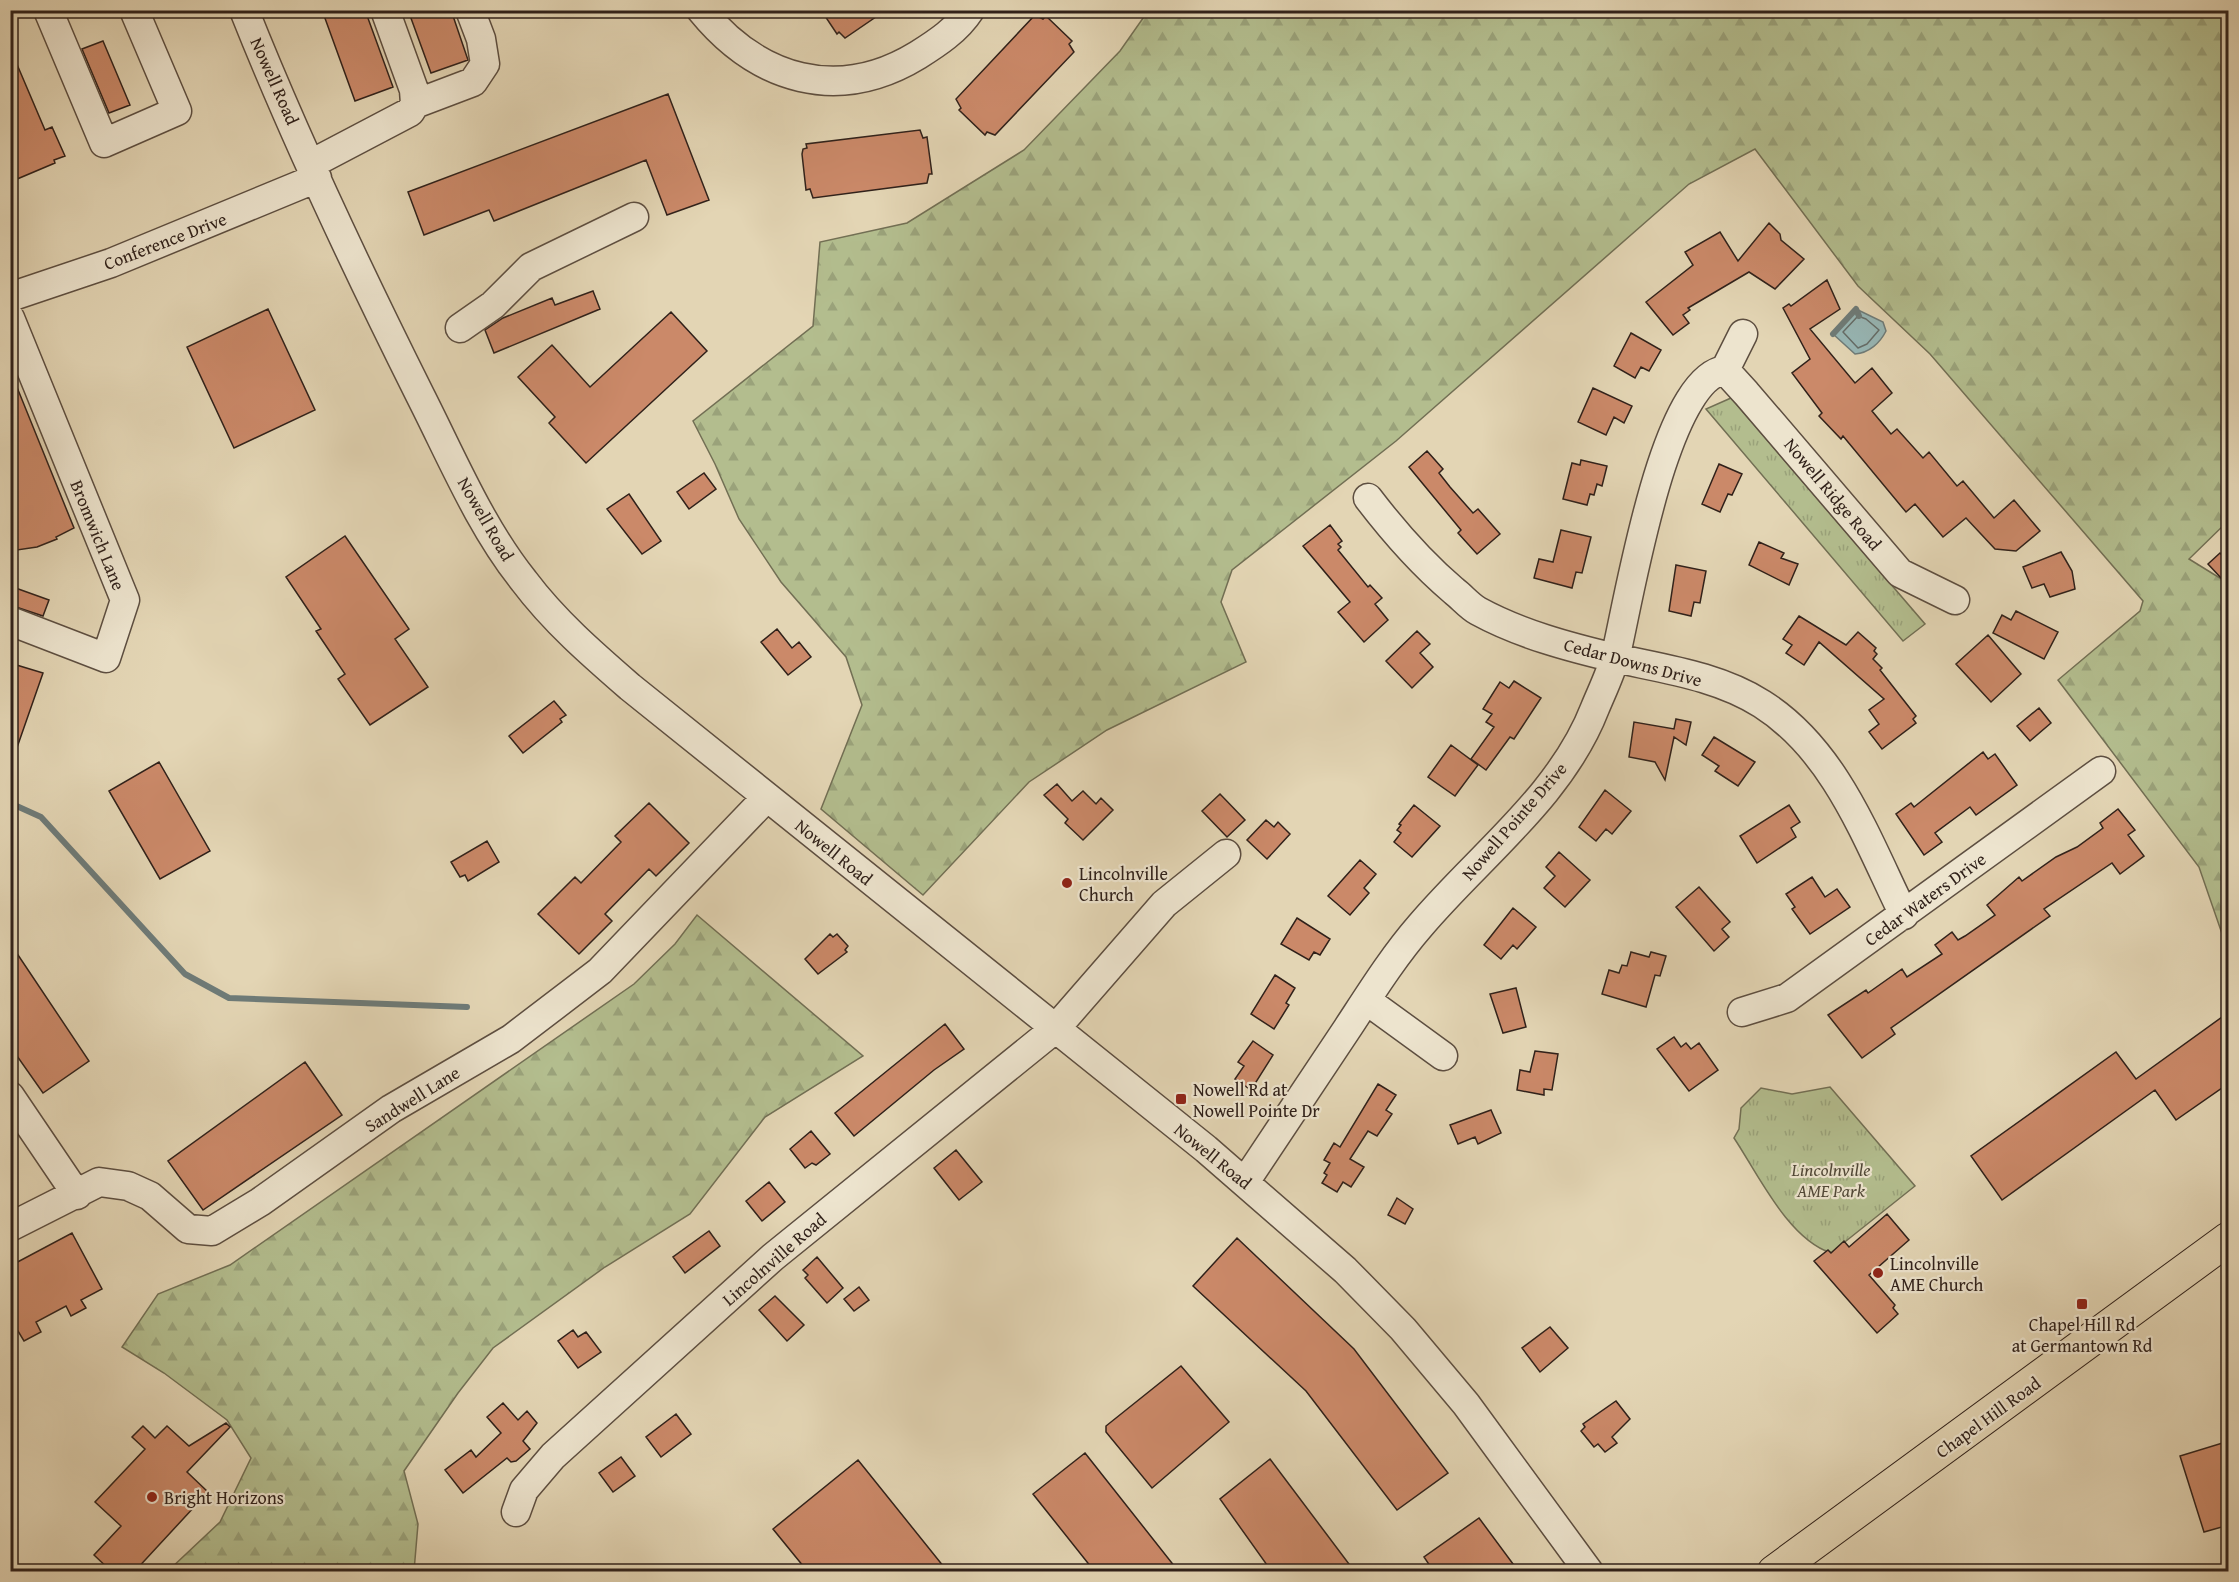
<svg xmlns="http://www.w3.org/2000/svg" width="2239" height="1582" font-family="'Gentium Book Plus',serif">
	<defs>
		<pattern id="grass-tufts" width="24" height="20" patternUnits="userSpaceOnUse" patternTransform="scale(1.5)"><rect width="24" height="20" fill="#b3bd8e"/><path d="M3 7l-1-3M5 7V3M7 7l1-3M15 17l-1-3M17 17v-4M19 17l1-3" fill="none" stroke="#9aa27a"/></pattern>
		<pattern id="forest-firs" width="22" height="20" patternUnits="userSpaceOnUse" patternTransform="scale(1.5)"><rect width="22" height="20" fill="#b3bd8e"/><path d="M5 1l3.5 6h-7zM16 11l3.5 6h-7z" fill="#9aa27a"/></pattern>
	</defs>
	<rect width="100%" height="100%" fill="#e3d5b4"/>
	<filter id="stains"><feTurbulence type="fractalNoise" baseFrequency=".00333" numOctaves="4"/><feColorMatrix values="0 0 0 0 .2 0 0 0 0 .09 0 0 0 0 .02 0 0 0 .5 -.17"/></filter>
	<radialGradient id="worn" r=".72"><stop offset=".6" stop-color="#630" stop-opacity="0"/><stop offset="1" stop-color="#630" stop-opacity=".3"/></radialGradient>
	<path fill="url(#grass-tufts)" stroke="#726f54" stroke-width="1.5" d="M1731 398 1925 624 1903 641 1706 409Z
		M1830 1087 1915 1186 1831 1253C1788 1239 1758 1174 1734 1138L1739 1129 1741 1108 1761 1088 1792 1094Z"/>
	<path fill="url(#forest-firs)" stroke="#726f54" stroke-width="1.5" d="M1148 11H2228V521L2189 559 2228 583V951L2199 867 2058 680 2140 611 2143 601 1930 354 1858 286 1755 149 1689 184 1396 441 1232 570 1221 602 1246 662 1107 730 1029 782 923 895 821 809 862 705 846 657 781 582 739 519 715 464 693 421 813 326 820 242 907 223 1024 150 1120 51Z
		M697 915 863 1056 765 1117 690 1214 605 1267 493 1348 458 1393 404 1471 418 1524 414 1571H168L220 1522 251 1458 227 1420 164 1373 122 1347 158 1294 230 1265 634 984 675 944Z"/>
	<path fill="#97b7b6" stroke="#6e7b78" stroke-width="1.5" d="M1856 309 1883 322 1886 331C1880 343 1869 353 1855 354L1833 334Z"/>
	<g fill="none" stroke-linecap="round" stroke-linejoin="round">
		<path stroke="#646c68" stroke-width="1.5" d="M1858 316 1866 319 1879 330 1867 344 1858 348 1843 332Z"/>
		<path stroke="#6e7b78" stroke-width="6" d="M1833 334 1856 309 1859 316
			M10 803 41 817 185 974 229 998 467 1007"/>
	</g>
	<path fill="#cb8969" stroke="#30211a" stroke-width="1.5" d="M322 10H365L393 87 355 101Z
		M408 10H451L468 60 431 73Z
		M821 10H886L845 38 839 32 837 34Z
		M1035 15 1043 19 1046 16 1072 41 1069 44 1074 52 995 135 987 132 985 135 959 110 961 108 956 99Z
		M103 41 130 105 109 113 82 49Z
		M10 48 45 130 52 127 65 156 54 160 55 163 10 182Z
		M668 94 709 200 667 215 646 160 494 221 489 210 424 235 408 192Z
		M920 130 923 138 927 137 932 174H929L927 183 813 198 810 189 806 190 802 154 803 149 807 148 806 144Z
		M1769 223 1780 234 1781 240 1804 259 1775 289 1749 272 1688 308 1690 310 1683 315 1689 323 1673 335 1646 302 1693 265 1685 252 1720 232 1738 261Z
		M1827 280 1840 309 1810 329 1855 383 1872 368 1892 393 1872 411 1891 434 1897 429 1923 458 1929 452 1957 486 1963 481 1994 518 2014 500 2040 531 2016 551 1995 549 1966 518 1943 537 1915 504 1906 512 1843 436 1841 439 1819 416 1822 413 1792 373 1810 359 1783 308 1789 304 1791 306Z
		M593 291 600 309 494 353 485 330 503 318 552 298 555 305Z
		M268 309 315 410 234 448 187 347Z
		M671 312 707 351 586 463 549 423 555 417 518 377 552 345 590 387Z
		M1631 333 1661 350 1649 371 1641 367 1635 378 1614 366Z
		M10 370 74 528 56 537 57 539 37 547 17 550 10 532Z
		M1593 388 1632 406 1624 423 1614 417 1606 435 1578 422Z
		M1427 451 1443 469 1439 473 1450 487 1473 513 1478 509 1500 534 1477 554 1458 533 1461 530 1409 467Z
		M1581 460 1607 466 1602 486 1597 484 1594 495 1590 494 1587 505 1563 499 1572 463 1580 465Z
		M1719 464 1742 474 1732 495 1728 494 1720 512 1702 504Z
		M704 473 716 489 689 509 677 492Z
		M629 494 661 541 642 554 607 509Z
		M1330 525 1342 541 1338 544 1341 547 1338 550 1368 587 1370 585 1382 598 1375 604 1388 620 1364 642 1338 612 1350 602 1303 546Z
		M1561 530 1591 537 1582 573 1576 572 1572 588 1534 578 1539 559 1553 562Z
		M345 536 409 629 395 639 428 687 370 725 338 679 345 674 316 631 321 629 286 577Z
		M1759 542 1784 553 1781 558 1798 564 1789 585 1749 565Z
		M2061 552 2072 571 2075 589 2050 597 2044 584 2032 588 2023 567Z
		M2220 553 2229 562V571L2221 578 2208 564Z
		M1676 565 1706 571 1700 603 1694 602 1691 616 1669 611Z
		M10 586 49 600 43 616 10 605Z
		M2016 611 2058 632 2044 659 1993 633 2002 615 2011 620Z
		M1799 616 1846 645 1858 632 1876 648 1874 651 1877 654 1873 659 1882 668 1880 670 1916 716 1913 719 1916 723 1882 749 1869 732 1879 724 1869 710 1884 699 1819 642 1804 665 1786 653 1792 645 1783 639Z
		M777 629 792 648 799 642 811 657 788 675 761 642Z
		M1417 631 1430 644 1420 653 1433 667 1412 688 1386 661Z
		M1988 635 2021 674 1991 702 1956 664Z
		M10 663 43 673 13 759H10Z
		M1514 681 1541 698 1514 739 1510 737 1486 770 1471 759 1494 727 1486 722 1492 714 1483 709 1500 682 1509 688Z
		M554 701 566 715 560 719 562 722 523 753 509 736Z
		M2039 708 2051 723 2030 741 2017 726Z
		M1676 719 1691 722 1686 745 1674 737 1665 780 1655 762 1629 757 1634 722 1674 729Z
		M1714 737 1755 762 1738 786 1715 771 1719 766 1702 755Z
		M1451 745 1478 765 1455 796 1428 777Z
		M1983 752 1988 759 1995 754 2017 785 1976 815 1970 807 1935 833 1942 842 1924 855 1896 814 1911 803 1914 807Z
		M159 762 210 851 160 879 109 791Z
		M1057 784 1072 801 1083 791 1096 804 1101 798 1113 810 1083 840 1065 823 1068 819 1044 795Z
		M1605 790 1631 811 1612 834 1606 829 1596 841 1579 827Z
		M1220 794 1245 820 1227 837 1202 811Z
		M649 803 689 843 656 876 649 869 605 914 612 921 579 954 538 914 575 877 581 883 621 842 615 836Z
		M1414 805 1440 826 1412 857 1394 842 1401 833 1397 830 1401 825 1399 824Z
		M1789 805 1800 822 1791 828 1796 837 1757 863 1740 836Z
		M2118 809 2135 830 2128 835 2144 856 2120 874 2112 863 2044 909 2050 916 1891 1028 1895 1034 1862 1058 1828 1015 1866 990 1868 993 1902 969 1907 977 1942 954 1935 945 1952 932 1958 940 1965 936 1995 915 1987 905 2019 877 2022 881 2056 857 2077 847 2103 828 2100 823Z
		M1266 820 1274 827 1278 822 1290 834 1267 859 1247 840Z
		M487 841 499 862 468 881 465 875 460 877 451 862Z
		M1559 852 1590 880 1565 907 1544 888 1555 876 1546 867Z
		M1360 860 1376 874 1364 888 1369 893 1350 915 1328 896Z
		M1812 877 1825 897 1837 889 1850 907 1810 934 1792 909 1795 907 1786 894Z
		M1699 887 1730 922 1722 929 1729 937 1714 951 1676 907Z
		M1513 908 1536 927 1517 949 1513 945 1501 959 1484 945Z
		M1297 918 1330 939 1320 955 1314 952 1309 960 1281 944Z
		M830 934 833 937 837 934 848 946 845 950 847 952 818 974 805 959Z
		M10 943 89 1061 43 1093 10 1046Z
		M1631 952 1649 957 1651 952 1666 956 1660 976 1655 975 1646 1007 1602 994 1609 970 1619 973 1622 965 1627 966Z
		M1275 975 1295 988 1286 1003 1289 1005 1274 1029 1251 1014Z
		M1516 988 1526 1027 1503 1033 1490 994Z
		M2229 1012V1083L2176 1120 2155 1090 2002 1200 1971 1156 2116 1052 2136 1079Z
		M945 1024 964 1049 934 1070 854 1136 835 1113Z
		M1674 1037 1681 1047 1686 1043 1691 1049 1699 1043 1718 1070 1689 1091 1657 1049Z
		M1253 1041 1273 1055 1251 1090 1235 1079 1244 1066 1238 1062Z
		M1535 1051 1558 1054 1552 1090 1544 1089V1095L1517 1090 1520 1070 1530 1072Z
		M305 1062 342 1115 203 1210 168 1161Z
		M1378 1084 1396 1095 1386 1110 1392 1114 1377 1136 1368 1131 1350 1159 1364 1167 1351 1187 1343 1182 1337 1192 1322 1183 1327 1175 1324 1173 1330 1163 1324 1160 1334 1143 1340 1147Z
		M1491 1110 1501 1133 1478 1144 1475 1137 1458 1144 1450 1125Z
		M811 1131 830 1154 816 1165 812 1163 805 1168 790 1149Z
		M956 1150 982 1182 959 1200 934 1168Z
		M769 1182 785 1202 762 1221 746 1201Z
		M1397 1198 1413 1209 1405 1224 1388 1215Z
		M1887 1214 1909 1240 1869 1275 1895 1305 1893 1308 1898 1314 1877 1333 1814 1261 1828 1250 1831 1253 1844 1241 1849 1247Z
		M709 1231 720 1246 685 1273 673 1257Z
		M72 1233 102 1289 81 1300 86 1308 71 1316 66 1306 36 1322 41 1332 24 1341 18 1331 10 1335V1266Z
		M1237 1238 1354 1349 1448 1473 1397 1510 1306 1391 1193 1286Z
		M817 1257 843 1288 827 1303 805 1278 808 1275 803 1270Z
		M859 1287 869 1300 854 1311 844 1299Z
		M775 1296 804 1325 787 1341 759 1310Z
		M1550 1327 1568 1348 1540 1372 1522 1348Z
		M573 1330 578 1337 586 1332 601 1352 578 1368 558 1341Z
		M1181 1366 1229 1422 1152 1488 1106 1432V1426Z
		M1616 1401 1630 1419 1612 1437 1617 1443 1605 1452 1598 1444 1594 1447 1581 1431 1585 1427 1583 1424Z
		M503 1403 518 1420 527 1411 537 1423 523 1441 530 1449 516 1461 511 1462 507 1458 463 1493 445 1470 471 1450 476 1457 501 1433 487 1417Z
		M676 1414 691 1434 661 1457 646 1437Z
		M226 1423 230 1427 187 1472 208 1492 134 1572H112L94 1555 121 1526 95 1502 145 1449 132 1437 143 1426 155 1438 167 1426 189 1446Z
		M2229 1441V1525L2204 1532 2180 1456Z
		M1085 1453 1179 1572H1095L1033 1494Z
		M621 1457 635 1476 613 1492 599 1473Z
		M1270 1459 1355 1572H1272L1220 1499Z
		M858 1460 948 1572H808L773 1529Z
		M1479 1518 1519 1572H1434L1424 1557Z"/>
	<g fill="none" stroke-linecap="round" stroke-linejoin="round">
		<g stroke="#5d4e40" stroke-width="31">
			<path id="minor" d="M48 10 104 143 177 111 134 10
				M244 10C296 141 357 269 420 395 452 458 480 526 524 581 554 621 592 654 630 687L1206 1149 1345 1270 1403 1329 1466 1404 1589 1572
				M701 10C758 80 838 104 918 55 937 43 957 30 970 10
				M415 104 473 82 485 64 481 39 470 10
				M311 164 410 112 415 104 414 90 385 10
				M10 297 111 263 317 178
				M10 318 125 600 106 658 10 621
				M460 328 493 305 531 267 634 217
				M1725 370 1743 334
				M1368 498C1394 532 1421 563 1454 591 1462 597 1469 606 1478 611 1520 634 1569 647 1615 658 1664 669 1718 676 1762 704 1836 751 1867 840 1904 915
				M1366 1000 1443 1056
				M1742 1012 1787 998 2101 771
				M10 1096 77 1195
				M1245 1182C1279 1131 1313 1080 1347 1029 1370 994 1393 957 1420 926 1479 856 1561 796 1595 708 1602 691 1611 673 1616 654 1629 600 1664 378 1725 370L1746 393 1900 573 1955 600
				M10 1227 99 1182 128 1186 150 1196 188 1229 212 1231 260 1202 391 1109 511 1039 600 971 766 798
				M516 1512 524 1490 553 1456 773 1257 1056 1028 1164 904 1226 854"/>
		</g>
		<g stroke="#30211a" stroke-width="35">
			<path id="major" d="M1774 1572 2228 1239"/>
		</g>
		<use href="#minor" stroke="#ede4ce" stroke-width="28"/>
		<use href="#major" stroke="#e3d5b4" stroke-width="33"/>
	</g>
	<g fill="#8f2418" stroke="#ede4ce" stroke-width="2">
		<circle cx="1067" cy="883" r="6"/>
		<rect x="1175" y="1093" width="12" height="12" rx="3"/>
		<circle cx="1878" cy="1273" r="6"/>
		<rect x="2076" y="1298" width="12" height="12" rx="3"/>
		<circle cx="152" cy="1497" r="6"/>
	</g>
	<g text-anchor="middle" dominant-baseline="central" stroke-width="4.5" stroke-linejoin="round" paint-order="stroke">
		<g font-size="18" fill="#30211a" stroke="#ede4ce">
			<text transform="translate(275 81) rotate(66)">Nowell Road</text>
			<text transform="translate(165 241) rotate(-21)">Conference Drive</text>
			<text transform="translate(1833 494) rotate(50)">Nowell Ridge Road</text>
			<text transform="translate(486 519) rotate(60)">Nowell Road</text>
			<text transform="translate(98 535) rotate(68)">Bromwich Lane</text>
			<text transform="translate(1633 662) rotate(15)">Cedar Downs Drive</text>
			<text transform="translate(1514 821) rotate(-49)">Nowell Pointe Drive</text>
			<text transform="translate(834 852) rotate(39)">Nowell Road</text>
			<text transform="translate(1925 899) rotate(-36)">Cedar Waters Drive</text>
			<text transform="translate(412 1099) rotate(-32)">Sandwell Lane</text>
			<text transform="translate(1213 1156) rotate(39)">Nowell Road</text>
			<text transform="translate(774 1259) rotate(-41)">Lincolnville Road</text>
			<text transform="translate(1988 1417) rotate(-36)">Chapel Hill Road</text>
		</g>
		<g font-size="18" fill="#30211a" stroke="#ede4ce" text-anchor="start">
			<text x="1079" y="873">Lincolnville<tspan x="1079" dy="21">Church</tspan></text>
			<text x="1193" y="1089">Nowell Rd at<tspan x="1193" dy="21">Nowell Pointe Dr</tspan></text>
			<text x="1890" y="1263">Lincolnville<tspan x="1890" dy="21">AME Church</tspan></text>
			<text x="2082" y="1324" text-anchor="middle">Chapel Hill Rd<tspan x="2082" dy="21">at Germantown Rd</tspan></text>
			<text x="164" y="1497">Bright Horizons</text>
		</g>
		<g font-size="18" font-style="italic" fill="#514837" stroke="#ede4ce">
			<text x="1831" y="1169">Lincolnville<tspan x="1831" dy="21">AME Park</tspan></text>
		</g>
	</g>
	<rect width="2239" height="1582" fill="none" stroke="#e3d5b4" stroke-width="36"/>
	<rect x="12" y="12" width="2215" height="1558" fill="none" stroke="#30211a" stroke-width="3"/>
	<rect x="18" y="18" width="2203" height="1546" fill="none" stroke="#30211a" stroke-width="1.5"/>
	<rect width="100%" height="100%" filter="url(#stains)"/>
	<rect width="100%" height="100%" fill="url(#worn)"/>
</svg>
